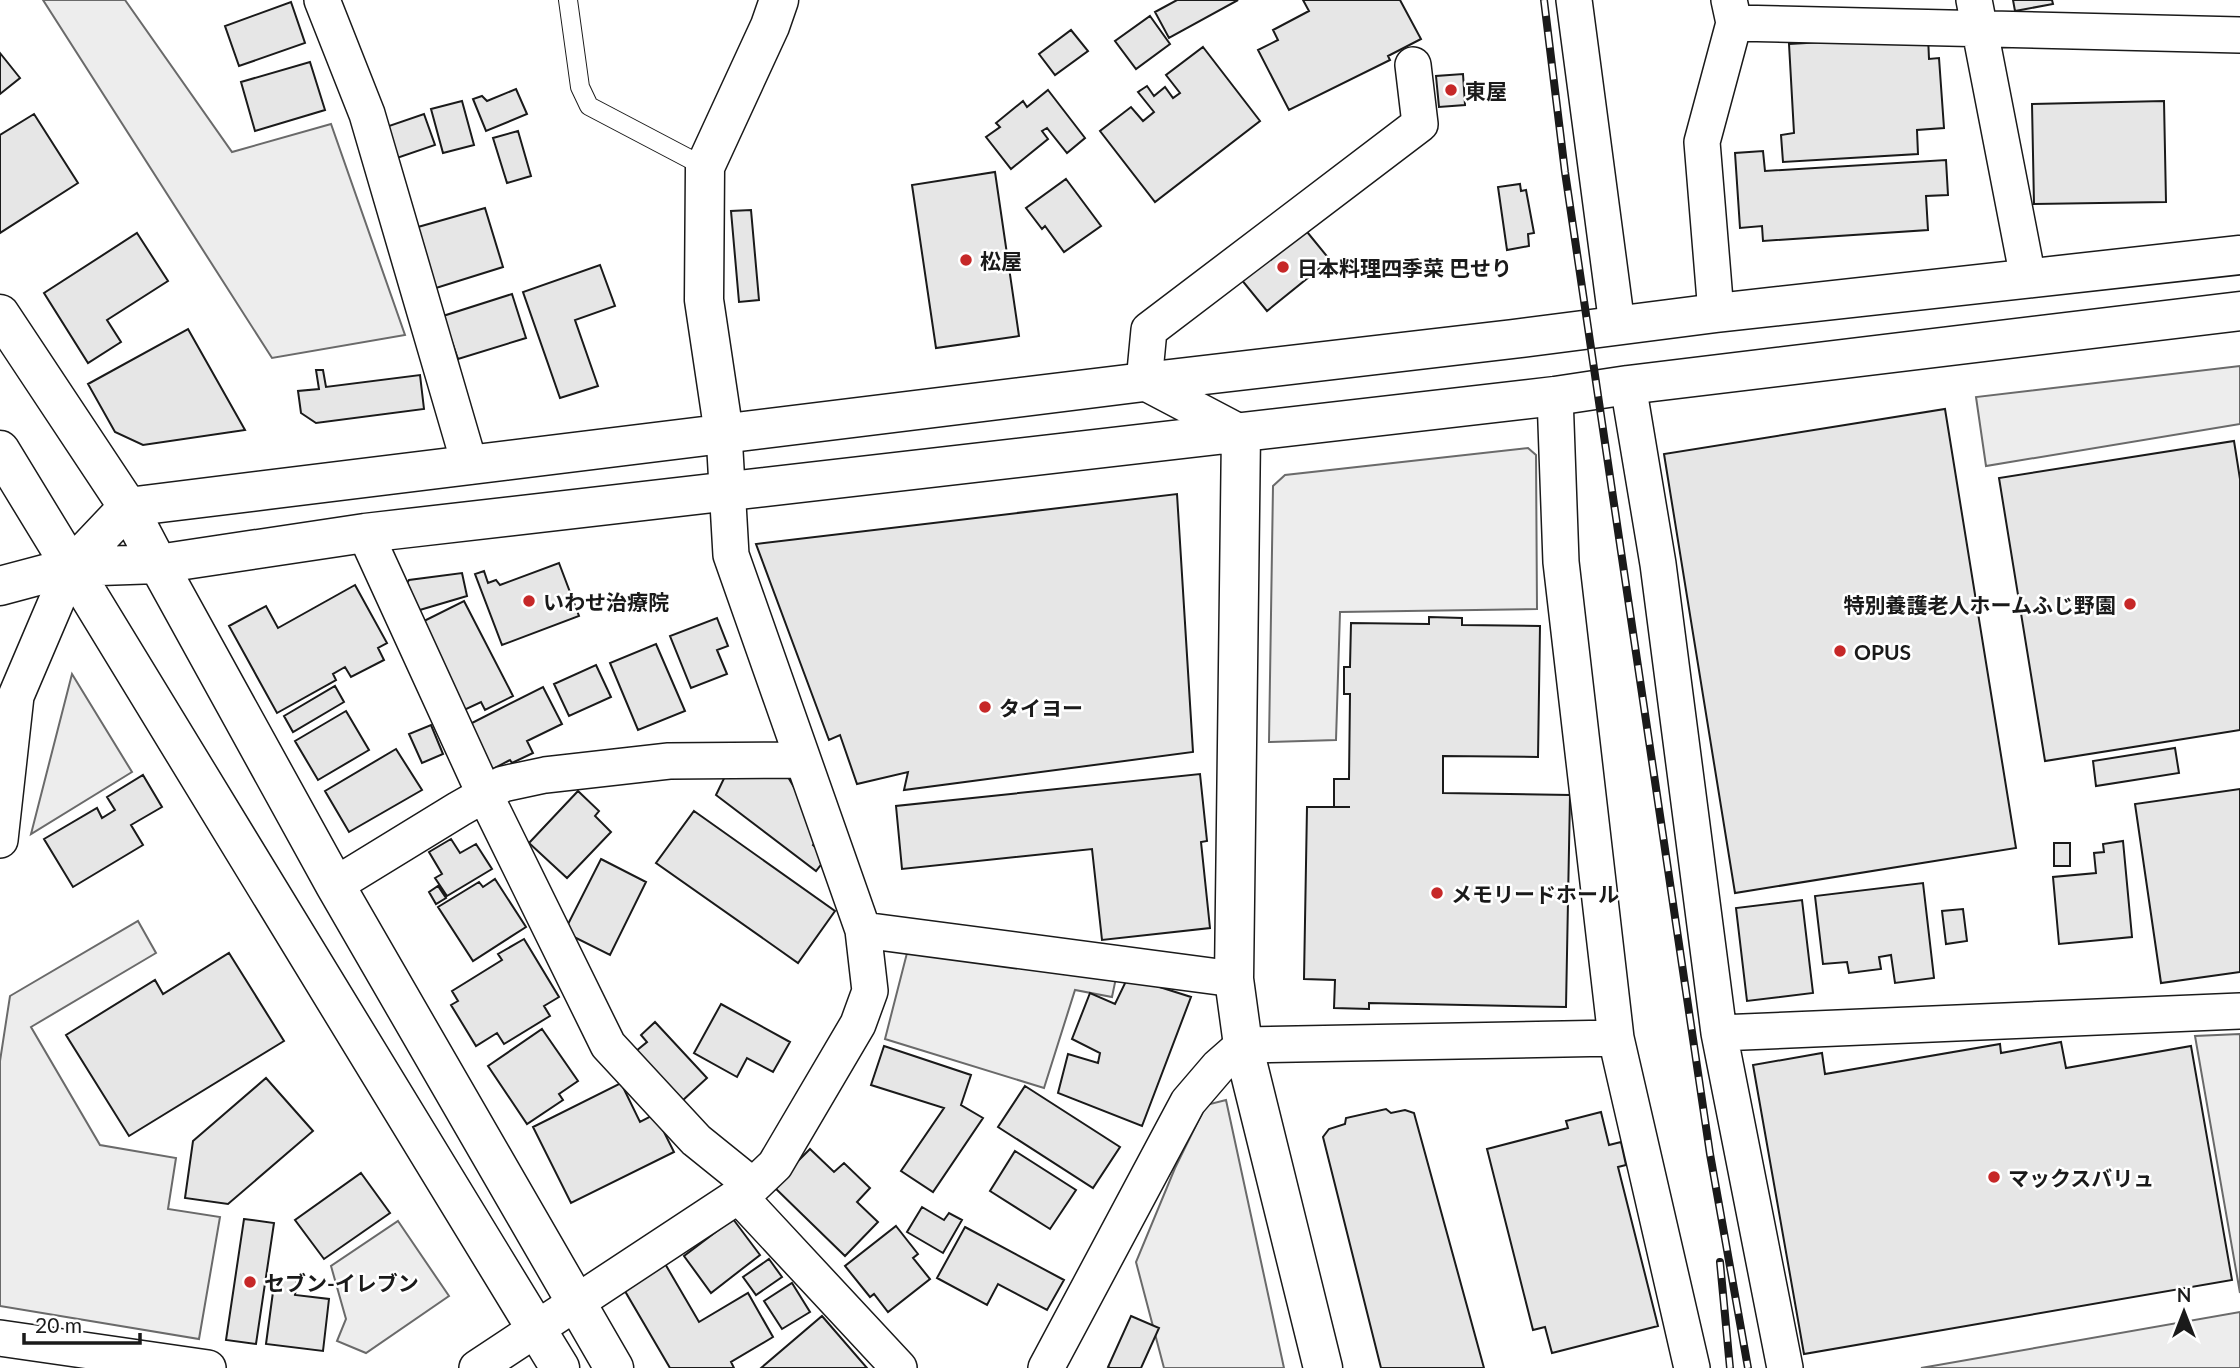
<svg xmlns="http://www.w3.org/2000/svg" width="2240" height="1368" font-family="Lato,'Noto Sans JP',sans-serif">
	<rect width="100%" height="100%" fill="#fff"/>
	<path fill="#ededed" stroke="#6a6a6a" stroke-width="2" d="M43 0H125L232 152 331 124 405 335 272 358Z
		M2240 366V424L1986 466 1976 397Z
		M1528 448 1536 455 1537 609 1340 612 1336 740 1269 742 1273 486 1285 475Z
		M72 674 132 772 31 834Z
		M138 921 156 953 31 1027 100 1145 176 1158 168 1209 220 1217 199 1339 0 1306V1061L10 996Z
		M907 953 1117 973 1112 997 1075 990 1044 1088 885 1039Z
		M2240 1034V1293L2195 1036Z
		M1226 1100 1284 1368H1164L1136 1262 1175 1168 1206 1105Z
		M398 1221 449 1296 366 1353 337 1341 346 1319 331 1266Z
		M2240 1312V1368H1921Z"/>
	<path fill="#e6e6e6" stroke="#1a1a1a" stroke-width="2" d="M1177 0H1238L1169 38 1155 12Z
		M1303 0H1400L1421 39 1388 56 1390 60 1289 110 1258 50 1278 40 1273 30 1309 11Z
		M2013 0H2052L2053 4 2015 11Z
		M291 2 305 43 239 66 225 26Z
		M1150 16 1170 44 1136 69 1115 41Z
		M1071 30 1088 51 1055 75 1039 54Z
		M1928 36 1929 59 1939 58 1944 128 1917 130 1918 154 1783 162 1781 135 1794 133 1789 44Z
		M1203 47 1260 121 1155 202 1100 131 1131 107 1143 121 1154 112 1138 92 1147 86 1154 96 1165 87 1173 98 1180 93 1166 75Z
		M0 53 20 78 0 94Z
		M310 62 325 110 255 131 241 82Z
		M1463 74 1465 105 1439 107 1436 76Z
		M516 89 527 114 486 131 473 99 482 96 487 101Z
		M1048 90 1085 138 1067 153 1047 128 1042 131 1048 139 1011 169 986 137 1000 127 996 123 1023 101 1027 107Z
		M462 101 474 145 443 153 431 109Z
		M2164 101 2166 202 2034 204 2032 104Z
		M34 114 78 183 0 233V135Z
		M424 114 435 145 394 159 383 128Z
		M518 131 531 176 507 183 493 138Z
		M1763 151 1765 171 1946 160 1948 195 1926 196 1928 230 1763 241 1762 226 1740 228 1735 153Z
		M995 172 1019 336 936 348 912 185Z
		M1066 179 1101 226 1064 252 1045 226 1042 229 1026 208Z
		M1520 184 1521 191 1526 190 1534 233 1528 234 1529 246 1507 250 1498 187Z
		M485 208 503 267 436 288 418 227Z
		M751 210 759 300 739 302 731 211Z
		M1299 222 1330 260 1267 311 1236 273Z
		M137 233 168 281 107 320 121 342 88 363 44 293Z
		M600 265 615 306 575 320 598 386 560 398 523 292Z
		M512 294 526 338 458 359 443 316Z
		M188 329 245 430 143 445 115 432 88 384Z
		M316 370H323L326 387 420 375 424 409 316 423 301 413 298 391 319 389Z
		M1945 409 2016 848 1735 893 1664 454Z
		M2234 441 2240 479V730L2045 761 1999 478Z
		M1177 494 1193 752 904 790 908 772 857 784 840 735 829 740 756 544Z
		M559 563 579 616 502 645 475 574 484 571 488 583 496 580 500 585Z
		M462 573 467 596 413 612 402 591 409 580Z
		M355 585 387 643 378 648 384 660 351 677 345 667 333 674 336 680 277 713 229 626 266 606 278 628Z
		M464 601 513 696 485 710 481 702 462 711 418 624Z
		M1429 617 1462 618V625L1540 626 1538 757 1443 756V793L1570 795 1566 1007 1369 1003V1009L1334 1008 1335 980 1304 979 1307 807H1350H1334V779H1349L1350 694H1344V667H1350L1351 623 1429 624Z
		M717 618 728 646 717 650 727 674 691 688 670 636Z
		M656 644 685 711 638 730 610 663Z
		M596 665 611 697 569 716 554 684Z
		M335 686 344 702 293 732 284 716Z
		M543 687 562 724 527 741 533 753 512 763 510 760 491 770 468 725Z
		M346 711 369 750 318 780 295 741Z
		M431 725 443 754 422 763 409 734Z
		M2175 748 2179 773 2096 786 2093 761Z
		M396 749 422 790 349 832 325 791Z
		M729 768 785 772 821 833 813 845 827 857 816 871 716 795Z
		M1200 774 1207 841 1201 842 1210 928 1102 940 1092 849 902 869 896 806Z
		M143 775 162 807 131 825 143 845 73 887 44 839 97 808 102 818 115 810 107 797Z
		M2240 789V972L2161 983 2135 804Z
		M578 791 599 811 595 816 611 832 567 878 529 843Z
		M694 811 835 911 798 963 656 863Z
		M451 839 460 853 476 844 492 869 447 896 435 878 442 874 429 852Z
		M2123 841 2132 937 2059 944 2053 877 2096 873 2094 853 2104 852 2103 844Z
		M2054 843H2070V866H2054Z
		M601 859 646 882 610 955 564 932Z
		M495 879 526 927 473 961 438 907 479 882 483 887Z
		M1923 883 1934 978 1895 983 1891 955 1879 957 1881 969 1849 973 1847 962 1823 964 1815 896Z
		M438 886 446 898 436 904 429 892Z
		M1802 900 1813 993 1747 1001 1736 908Z
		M1963 909 1967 941 1946 944 1942 911Z
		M524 939 559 997 544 1006 550 1016 504 1044 497 1033 476 1046 451 1005 458 1001 452 991 502 960 498 954Z
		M229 953 284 1041 129 1136 66 1035 155 980 163 994Z
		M1128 977 1191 997 1142 1126 1058 1093 1068 1054 1098 1063 1100 1053 1072 1039 1090 993 1115 1004Z
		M721 1004 790 1042 773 1072 747 1058 737 1077 694 1053Z
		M655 1022 707 1078 682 1101 636 1051 647 1042 641 1035Z
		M542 1029 578 1081 559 1094 563 1100 527 1124 488 1066Z
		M2061 1042 2066 1068 2191 1046 2232 1280 1804 1354 1753 1065 1822 1053 1825 1074 2000 1044 2001 1053Z
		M884 1046 971 1075 961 1105 983 1118 933 1192 901 1171 944 1108 871 1085Z
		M266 1078 313 1131 228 1204 185 1198 193 1141Z
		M621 1083 640 1122 655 1114 674 1152 571 1203 533 1127Z
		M1025 1086 1120 1147 1093 1188 998 1127Z
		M1386 1109 1391 1113 1405 1110 1414 1113 1484 1368H1381L1323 1137 1329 1129 1345 1124 1346 1118Z
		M1601 1112 1609 1145 1621 1142 1626 1165 1618 1167 1658 1326 1552 1353 1545 1327 1533 1330 1487 1149 1568 1128 1566 1121Z
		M810 1149 834 1172 844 1163 870 1188 857 1202 878 1222 845 1256 773 1186Z
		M1015 1151 1076 1190 1050 1229 990 1191Z
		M361 1173 390 1213 324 1259 295 1220Z
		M922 1207 944 1220 949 1213 962 1220 943 1253 907 1232Z
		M244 1219 274 1223 256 1344 226 1340Z
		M733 1219 760 1255 711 1293 684 1256Z
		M896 1226 918 1254 913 1258 930 1279 888 1312 874 1294 870 1297 845 1266Z
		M965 1227 1064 1280 1047 1310 998 1284 987 1305 937 1278Z
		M769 1259 782 1277 756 1295 743 1277Z
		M664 1262 699 1322 748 1293 773 1337 731 1362 734 1368H670L622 1286Z
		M275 1277 297 1280 295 1295 329 1299 323 1351 266 1344Z
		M792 1283 810 1312 782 1329 764 1301Z
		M822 1316 867 1368H761Z
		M1131 1316 1159 1328 1141 1368H1110L1108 1367Z"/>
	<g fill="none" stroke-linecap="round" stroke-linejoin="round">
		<g stroke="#1a1a1a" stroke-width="20">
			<path id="service" d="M568 0 580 87 589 106 705 167"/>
		</g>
		<g stroke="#1a1a1a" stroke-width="38">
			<path id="minor" d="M322 0 367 114 470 466
				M1574 0 1617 325
				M1974 0 2028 278
				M1734 23 2240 35
				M1716 313 1702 142 1734 23 1729 0
				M1628 385 1658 564 1719 1033 1785 1368
				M1555 396 1561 562 1616 1038 1692 1368
				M1241 433 1144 382 1149 330 1420 124 1413 65
				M365 533 485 795 608 1045 696 1140 753 1186
				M0 840 16 696 71 567
				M335 885 459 809 503 784 545 775 669 761 803 760
				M863 930 1234 979
				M1719 1033 2240 1011
				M738 1195 899 1368
				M0 1338 208 1368
				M477 1368 753 1186 775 1165 858 1024 870 991 863 930 731 555 724 434
				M1046 1368 1188 1102 1218 1067 1243 1045 1616 1038"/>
		</g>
		<g stroke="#1a1a1a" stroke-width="41">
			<path id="tertiary" d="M0 314 128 507 158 564 335 885 614 1368
				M1241 433 1234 979 1243 1045 1323 1368
				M724 434 704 300 705 167 770 26 779 0
				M0 450 560 1368
				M71 567 128 507 1144 382 1513 339 1716 313 2240 255
				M0 586 71 567 158 564 365 533 1555 396 1628 385 2240 311"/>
		</g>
		<use href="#service" stroke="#fff" stroke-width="18"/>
		<use href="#minor" stroke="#fff" stroke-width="35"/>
		<use href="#tertiary" stroke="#fff" stroke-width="38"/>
		<g stroke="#1a1a1a" stroke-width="8">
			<path id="rail" d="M1544 0 1565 172 1710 1154 1748 1368
				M1720 1262 1730 1368"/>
		</g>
		<use href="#rail" stroke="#fff" stroke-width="5" stroke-dasharray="16" stroke-linecap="butt"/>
	</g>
	<g fill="#c62828" stroke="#fff" stroke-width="2.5">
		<circle cx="1451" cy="90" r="7"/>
		<circle cx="966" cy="260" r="7"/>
		<circle cx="1283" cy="267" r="7"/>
		<circle cx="529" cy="601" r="7"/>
		<circle cx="2130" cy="604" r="7"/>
		<circle cx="1840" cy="651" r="7"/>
		<circle cx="985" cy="707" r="7"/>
		<circle cx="1437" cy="893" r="7"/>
		<circle cx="1994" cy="1177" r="7"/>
		<circle cx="250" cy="1282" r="7"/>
	</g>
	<g text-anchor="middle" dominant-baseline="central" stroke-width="5" stroke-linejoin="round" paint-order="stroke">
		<g font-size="21" font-weight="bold" fill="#1a1a1a" stroke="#fff" text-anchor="start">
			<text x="1465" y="90">東屋</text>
			<text x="980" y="260">松屋</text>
			<text x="1297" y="267">日本料理四季菜 巴せり</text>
			<text x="543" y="601">いわせ治療院</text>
			<text x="2116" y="604" text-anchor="end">特別養護老人ホームふじ野園</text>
			<text x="1854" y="651">OPUS</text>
			<text x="999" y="707">タイヨー</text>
			<text x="1451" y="893">メモリードホール</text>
			<text x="2008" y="1177">マックスバリュ</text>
			<text x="264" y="1282">セブン-イレブン</text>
		</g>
	</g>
	<g transform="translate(2184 1312)" stroke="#ffffff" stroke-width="5" paint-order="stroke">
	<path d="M0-5L12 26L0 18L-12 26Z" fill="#1a1a1a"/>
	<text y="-10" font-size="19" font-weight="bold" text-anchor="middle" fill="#1a1a1a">N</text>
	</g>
	<path d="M24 1333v10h116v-10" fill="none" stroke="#1a1a1a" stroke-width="3.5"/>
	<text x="35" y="1333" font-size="21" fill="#1a1a1a" stroke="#ffffff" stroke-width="5" paint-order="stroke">20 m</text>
</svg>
